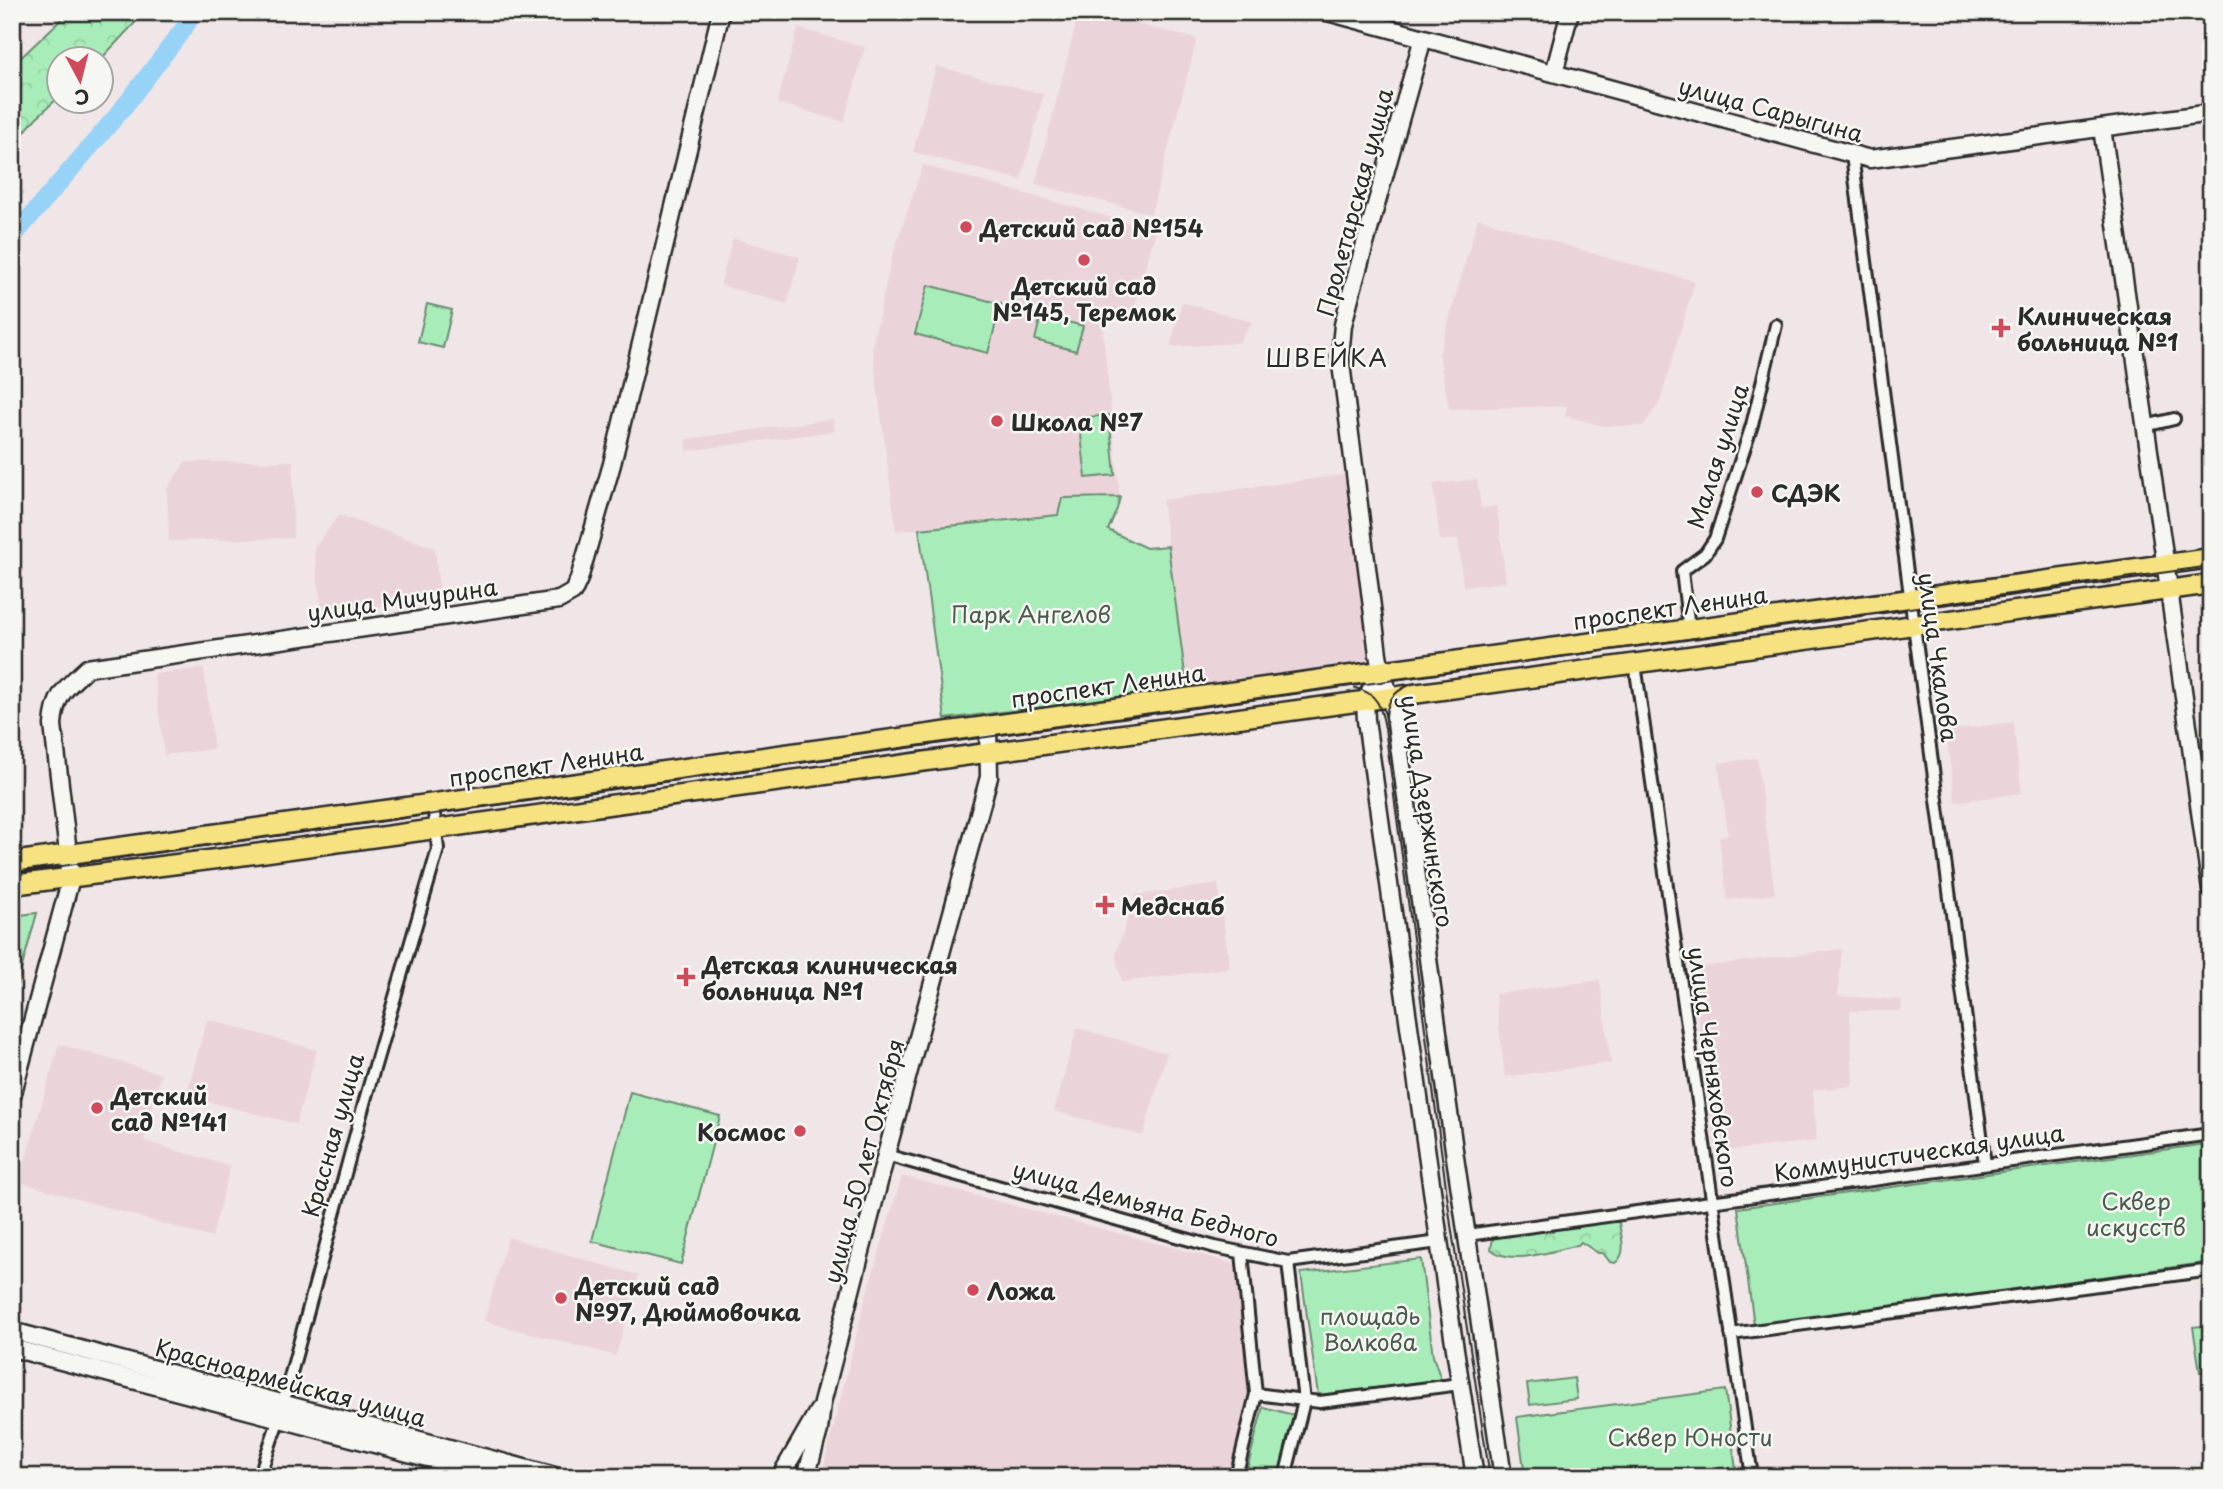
<svg xmlns="http://www.w3.org/2000/svg" width="2223" height="1489" font-family="'Playpen Sans',sans-serif">
	<defs>
		<pattern id="forest-crowns" width="20" height="18" patternUnits="userSpaceOnUse" patternTransform="scale(1.75)"><rect width="20" height="18" fill="#a8edb9"/><path d="M2 6a3 3 0 1 1 6 0M12 15a3 3 0 1 1 6 0" fill="none" stroke="#91cb9f"/></pattern>
	</defs>
	<rect width="100%" height="100%" fill="#f1e6e7"/>
	<filter id="ink" filterUnits="userSpaceOnUse"><feTurbulence type="fractalNoise" baseFrequency=".0143" numOctaves="2"/><feDisplacementMap in="SourceGraphic" scale="14" xChannelSelector="R" yChannelSelector="G"/><feConvolveMatrix kernelMatrix="1 2 1 2 8 2 1 2 1" color-interpolation-filters="sRGB"/></filter>
	<g filter="url(#ink)">
		<path fill="#ebd3da" d="M1079 12H1089L1197 39 1151 214 1035 184Z
			M798 28 865 47 844 122 777 103Z
			M936 66 1044 94 1021 180 913 152Z
			M923 165 1156 230 1132 315 1101 313 1120 497 1117 509 896 531 872 346 892 257Z
			M1478 218 1608 258 1695 281 1660 402 1643 426H1603L1565 416 1567 406 1449 409 1439 354Z
			M733 238 800 257 787 304 720 285Z
			M1182 302 1253 322 1238 343 1170 347Z
			M833 419 835 431 687 451 686 439Z
			M293 461V538L169 541 167 489 185 462Z
			M1348 474 1374 664 1187 689 1162 500Z
			M1477 479 1481 508 1497 506 1506 582 1463 587 1458 539 1440 541 1433 484Z
			M339 515 435 548 440 599 322 614 314 548Z
			M204 668 214 749 164 755 154 674Z
			M2013 722 2022 793 1955 802 1946 731Z
			M1757 758 1775 894 1727 900 1719 837 1728 835 1718 763Z
			M1218 884 1230 968 1122 982 1115 955 1136 895Z
			M1842 949 1838 996 1902 1000 1901 1011H1850L1853 1086 1813 1090 1816 1141 1716 1152 1691 968Z
			M1600 980 1611 1063 1505 1077 1495 994Z
			M207 1019 317 1050 296 1124 186 1096Z
			M1077 1028 1167 1053 1143 1136 1054 1111Z
			M59 1044 161 1074 144 1141 230 1166 212 1238 19 1182Z
			M902 1176 1236 1264 1249 1404 1230 1477H821L866 1296Z
			M508 1237 638 1275 616 1356 484 1321Z"/>
		<path fill="#a8edb9" stroke="#6a8c72" stroke-width="2" d="M928 285 1001 304 988 353 915 334Z
			M427 304 452 310 443 348 418 342Z
			M1041 315 1083 326 1076 351 1035 340Z
			M1109 415 1115 475 1086 478 1079 418Z
			M1120 497 1117 509 1108 530 1146 548 1168 546 1187 689 945 719 919 529 1058 515 1062 498Z
			M37 913 12 1003V916Z
			M630 1092 720 1116 681 1264 592 1241Z
			M2206 1144 2211 1176V1262L1754 1325 1738 1208Z
			M1421 1259 1433 1356 1441 1380 1318 1395 1301 1273Z
			M2211 1325V1370L2200 1372 2193 1327Z
			M1574 1378 1577 1399 1530 1405 1527 1384Z
			M1725 1390 1737 1477H1525L1517 1417Z
			M1263 1407 1297 1416 1280 1477H1245Z"/>
		<path fill="url(#forest-crowns)" stroke="#6a8c72" stroke-width="2" d="M69 12H145L101 59 60 60 59 97 36 118 12 147V66Z
			M1611 1219 1619 1223C1621 1236 1628 1254 1615 1263L1610 1262 1603 1253H1598L1581 1242 1578 1245C1555 1250 1510 1267 1491 1249L1493 1238 1496 1235Z"/>
		<g fill="none" stroke-linecap="round" stroke-linejoin="round">
			<path stroke="#97d3f7" stroke-width="18" d="M12 238 120 112 185 27 193 12"/>
			<g stroke="#2b2b2b" stroke-width="16">
				<path id="street" d="M1852 155 1985 1164
					M2145 426 2174 419
					M1689 629 1682 571 1705 554 1715 539 1752 425 1776 325
					M1635 664 1752 1477
					M2194 765 2211 763
					M886 1155 1215 1247 1288 1262 1439 1242
					M1467 1235 2211 1134
					M1731 1334 2211 1270
					M1256 1394 1320 1402 1460 1384
					M283 1403 365 1100 438 849 433 804
					M259 1477 279 1418
					M1236 1477 1256 1394 1242 1253
					M1285 1477 1304 1401 1288 1262"/>
			</g>
			<g stroke="#2b2b2b" stroke-width="21">
				<path id="secondary" d="M1328 12 1870 159 2211 113
					M1423 38 1349 301 1343 325 1340 356 1378 654C1381 676 1391 695 1395 716L1455 1157 1503 1477
					M1554 73 1570 12
					M2102 128 2163 547 2211 890
					M1380 671 1365 701 1366 720 1448 1304 1475 1477
					M12 1096 71 878 53 725C55 694 66 688 87 668L559 600 573 592 579 579 612 464 721 12
					M12 1331 558 1477
					M12 1348 499 1477
					M780 1477 818 1411
					M806 1477 819 1430 822 1403 886 1155 989 777 988 726"/>
			</g>
			<g stroke="#2b2b2b" stroke-width="23">
				<path id="primary" d="M12 862 1380 671 2211 558
					M12 885 232 857 2211 584"/>
			</g>
			<use href="#street" stroke="#f6f6f2" stroke-width="10"/>
			<use href="#secondary" stroke="#f6f6f2" stroke-width="16"/>
			<use href="#primary" stroke="#f7e281" stroke-width="18"/>
			<path stroke="#2b2b2b" stroke-width="2" d="M1355 688C1378 693 1381 707 1385 728L1451 1225 1490 1477
				M1386 717C1387 698 1397 689 1415 683
				M12 873 2211 566"/>
		</g>
	</g>
	<g fill="#d1495b" stroke="#f6f6f2" stroke-width="2.5">
		<circle cx="966" cy="227" r="7"/>
		<circle cx="1084" cy="260" r="7"/>
		<path d="M1997.5 317.5h7v7h7v7h-7v7h-7v-7h-7v-7h7z"/>
		<circle cx="997" cy="421" r="7"/>
		<circle cx="1757" cy="492" r="7"/>
		<path d="M1101.5 894.5h7v7h7v7h-7v7h-7v-7h-7v-7h7z"/>
		<path d="M682.5 966.5h7v7h7v7h-7v7h-7v-7h-7v-7h7z"/>
		<circle cx="97" cy="1108" r="7"/>
		<circle cx="800" cy="1131" r="7"/>
		<circle cx="973" cy="1290" r="7"/>
		<circle cx="561" cy="1298" r="7"/>
	</g>
	<g text-anchor="middle" dominant-baseline="central" stroke-width="5" stroke-linejoin="round" paint-order="stroke">
		<g font-size="23" fill="#2b2b2b" stroke="#f6f6f2">
			<text transform="translate(1771 109) rotate(15)">улица Сарыгина</text>
			<text transform="translate(1354 202) rotate(-75)">Пролетарская улица</text>
			<text transform="translate(1717 456) rotate(-72)">Малая улица</text>
			<text transform="translate(402 599) rotate(-8)">улица Мичурина</text>
			<text transform="translate(1670 607) rotate(-8)">проспект Ленина</text>
			<text transform="translate(1939 657) rotate(82)">улица Чкалова</text>
			<text transform="translate(1108 685) rotate(-8)">проспект Ленина</text>
			<text transform="translate(546 764) rotate(-8)">проспект Ленина</text>
			<text transform="translate(1428 811) rotate(81)">улица Дзержинского</text>
			<text transform="translate(1714 1067) rotate(82)">улица Черняховского</text>
			<text transform="translate(332 1135) rotate(-74)">Красная улица</text>
			<text transform="translate(1919 1152) rotate(-8)">Коммунистическая улица</text>
			<text transform="translate(863 1161) rotate(-75)">улица 50 лет Октября</text>
			<text transform="translate(1146 1203) rotate(15)">улица Демьяна Бедного</text>
			<text transform="translate(291 1382) rotate(15)">Красноармейская улица</text>
		</g>
		<g font-size="23" font-weight="bold" fill="#2b2b2b" stroke="#f6f6f2" text-anchor="start">
			<text x="980" y="227">Детский сад №154</text>
			<text x="1084" y="285" text-anchor="middle">Детский сад<tspan x="1084" dy="26">№145, Теремок</tspan></text>
			<text x="2017" y="315">Клиническая<tspan x="2017" dy="26">больница №1</tspan></text>
			<text x="1011" y="421">Школа №7</text>
			<text x="1771" y="492">СДЭК</text>
			<text x="1121" y="905">Медснаб</text>
			<text x="702" y="964">Детская клиническая<tspan x="702" dy="26">больница №1</tspan></text>
			<text x="111" y="1095">Детский<tspan x="111" dy="26">сад №141</tspan></text>
			<text x="786" y="1131" text-anchor="end">Космос</text>
			<text x="575" y="1285">Детский сад<tspan x="575" dy="26">№97, Дюймовочка</tspan></text>
			<text x="987" y="1290">Ложа</text>
		</g>
		<g font-size="23" fill="#4a5c4e" stroke="#f6f6f2">
			<text x="1031" y="613">Парк Ангелов</text>
			<text x="2136" y="1200">Сквер<tspan x="2136" dy="26">искусств</tspan></text>
			<text x="1370" y="1315">площадь<tspan x="1370" dy="26">Волкова</tspan></text>
			<text x="1690" y="1436">Сквер Юности</text>
		</g>
		<g font-size="24" letter-spacing="2" fill="#2b2b2b" stroke="#f6f6f2">
			<text x="1327" y="357">ШВЕЙКА</text>
		</g>
	</g>
	<rect width="2223" height="1489" fill="none" stroke="#f6f6f2" stroke-width="42"/>
	<rect x="21" y="21" width="2181" height="1447" fill="none" stroke="#2b2b2b" stroke-width="2.5" filter="url(#ink)"/>
	<g transform="translate(80 80) rotate(173)"><circle r="33" fill="#f6f6f2" stroke="#a5a5a2" stroke-width="2"/>
	<path d="M0-5L12 26L0 18L-12 26Z" fill="#d1495b"/>
	<text y="-10" font-size="19" font-weight="bold" text-anchor="middle" fill="#2b2b2b">С</text>
	</g>
</svg>
